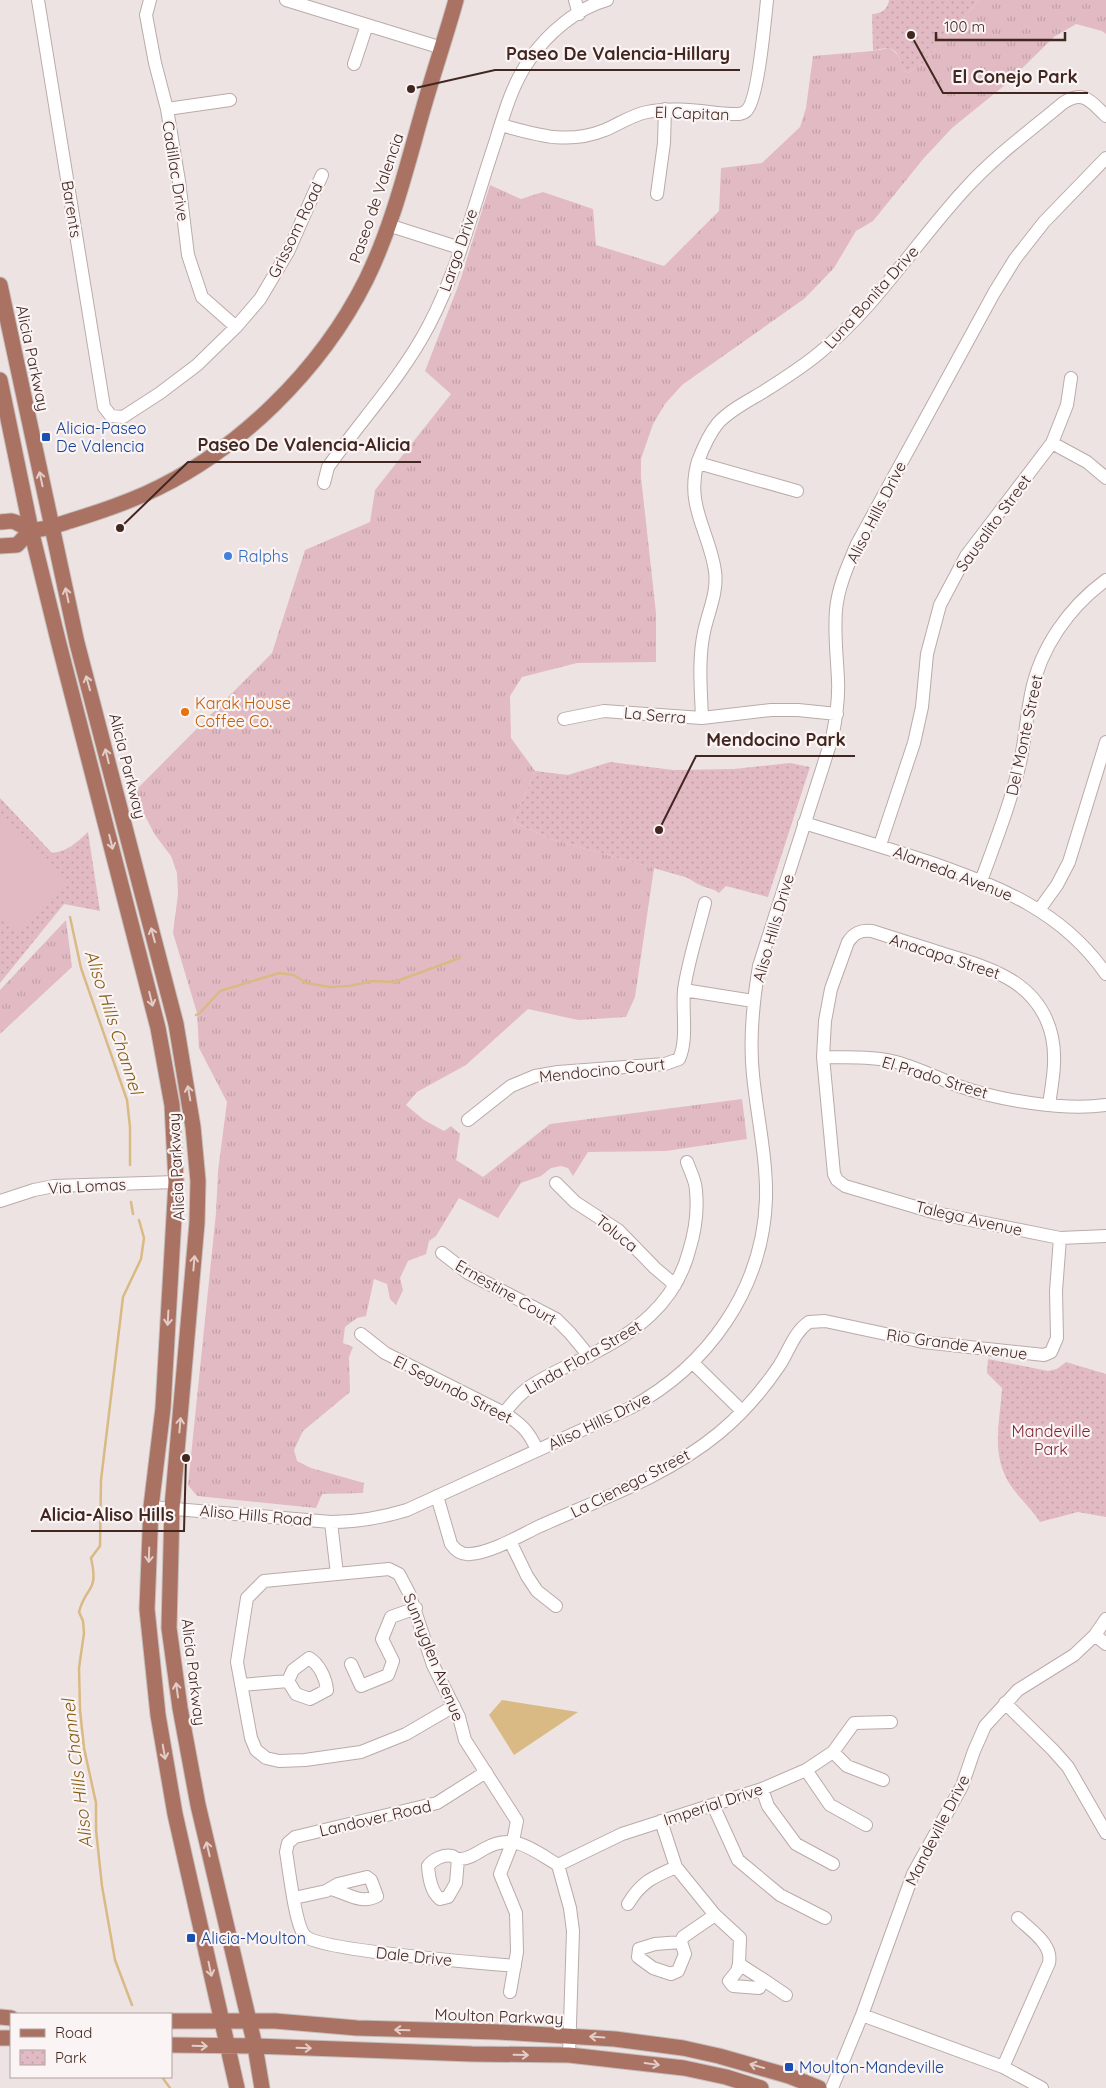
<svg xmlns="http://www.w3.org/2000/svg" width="1106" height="2088" font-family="Quicksand,sans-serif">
	<defs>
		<pattern id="grass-tufts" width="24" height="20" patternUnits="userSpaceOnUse" patternTransform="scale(1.25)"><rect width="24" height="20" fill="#e2bac4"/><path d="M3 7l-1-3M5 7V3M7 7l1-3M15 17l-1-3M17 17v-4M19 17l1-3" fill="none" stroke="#c3a0a8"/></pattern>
		<pattern id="park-dots" width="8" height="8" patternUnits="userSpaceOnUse" patternTransform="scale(1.25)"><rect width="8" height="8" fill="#e2bac4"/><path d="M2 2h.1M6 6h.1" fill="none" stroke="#c3a0a8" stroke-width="1.8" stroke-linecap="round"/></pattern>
	</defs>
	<rect width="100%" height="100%" fill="#eee3e3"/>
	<path fill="url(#grass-tufts)" d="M979 0H1106V34L1102 31 1076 24 1054 37 1005 85 952 128 924 158 873 221 856 231 834 268 804 299 682 385 665 404 653 424 641 459V477L656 613V662L577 663 522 677 510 696 511 738 535 771 513 822 551 839 654 868 635 997 626 1017 578 1020 528 1009 466 1065 417 1092 406 1105 424 1120 444 1131 451 1126 460 1134 456 1160 483 1177 550 1124 742 1099 747 1139 666 1151 588 1152 573 1176 568 1168 561 1166 551 1168 541 1176 521 1183 498 1218 459 1198 436 1236 429 1241 426 1254 408 1261 400 1278 403 1290 396 1305 390 1299 387 1284 374 1279 366 1316 357 1318 345 1327 343 1343 353 1347 349 1357 350 1392 303 1431 294 1450 297 1461 311 1468 364 1483 363 1493 322 1494 316 1508 197 1496 188 1485 216 1213 218 1171 227 1102 199 1048 197 1013 173 933 178 894 177 873 171 856 155 835 133 793 272 653 305 550 370 522 375 490 451 394 425 371 460 281 490 185 521 199 543 192 593 209 596 245 664 266 719 211 721 168 762 163 800 127 806 108 813 56 873 51 889 48C899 53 901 60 903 70L908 73 922 64Z
		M66 920 72 967 0 1034V990Z"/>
	<path fill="url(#park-dots)" d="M889 0H979L922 64 908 73 903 70C899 50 893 44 873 51L872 14C881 14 888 9 889 0Z
		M610 762 673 770 734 769 790 763 810 767 768 897 726 886 719 893C711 887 707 889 700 885 695 883 691 879 685 877L551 839 513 822 535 771 568 775Z
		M0 798 52 853C68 851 76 843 88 832L100 911 64 904 0 983Z
		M988 1359 1048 1371 1057 1369 1066 1362 1106 1374V1517L1078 1512 1040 1522C1032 1509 1020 1499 1011 1486 990 1455 1000 1422 1002 1388L987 1373Z"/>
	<path fill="#e2bac4" d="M0 816 67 880 19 931 0 913Z"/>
	<path fill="#d9ba85" d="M502 1700 578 1712 514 1755 489 1715Z"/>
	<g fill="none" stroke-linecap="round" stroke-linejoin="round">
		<path stroke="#d9ba85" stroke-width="2.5" d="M70 917 81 968 127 1100 130 1127V1165
			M196 1015 200 1013 220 991 279 973 294 975 306 983 330 987 349 986 373 981 394 982 460 958
			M131 1202 133 1214
			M132 2005 115 1960 102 1886 96 1830V1803L84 1748 80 1710 79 1668 84 1633 83 1621 79 1612C86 1585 99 1593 91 1558L100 1546 101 1480 123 1297 141 1259 144 1238 139 1220
			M162 2077 170 2088"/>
		<g stroke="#baaba8" stroke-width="14">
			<path id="minor" d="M38 0 104 407 111 416 123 417 160 393 197 365 236 327 260 299 288 252 322 175
				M150 0 146 15 155 63 167 109 179 181 188 255 202 297 236 327
				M286 0 442 48
				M575 0 579 14
				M354 64 367 25
				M167 109 230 100
				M501 125C538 135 567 145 605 130 619 124 632 115 647 112 674 106 704 112 731 114 736 114 742 115 746 111 758 102 765 19 767 0
				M657 194 664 143 665 109
				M388 225 460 248
				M1052 443 1087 462 1106 478
				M698 463 797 491
				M324 483 328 467C362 419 402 377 429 325 458 270 475 202 495 143 504 114 512 84 530 59 547 34 577 8 607 0
				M702 718C701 690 698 660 704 632 708 612 718 593 715 571 709 530 685 506 698 461 703 448 709 434 718 423 730 410 748 401 763 392 782 380 801 368 818 354 876 307 916 242 966 188 995 156 1031 130 1063 103 1084 89 1091 102 1106 116
				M564 719 604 711 702 718 771 710H798L837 714
				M804 823C847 836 890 849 932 863 1002 888 1062 911 1106 974
				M880 845 914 743 922 707 927 654 940 605 966 556 1052 443 1067 405 1071 378
				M981 881C996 840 1012 800 1021 758 1025 737 1027 715 1031 694 1040 648 1069 607 1106 580
				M1039 910 1057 885 1069 862 1106 742
				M684 990 753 1001
				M823 1057C846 1058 869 1056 892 1061 914 1066 935 1077 956 1085 996 1100 1064 1111 1106 1105
				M1049 1105C1052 1083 1057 1060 1052 1037 1040 982 991 968 944 954 920 946 896 939 872 931 860 930 854 933 848 942L831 989 825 1021 823 1057 834 1174 837 1180 845 1186 936 1213 1060 1238 1106 1236
				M468 1120 511 1086 535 1076 558 1072 665 1064 679 1059C688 1040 682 1012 684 990 688 961 698 932 705 903
				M556 1183 575 1202 618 1230 655 1268 675 1285
				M0 1201 34 1190 54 1186 176 1182
				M442 1253 468 1273 556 1319 570 1333 589 1356
				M361 1334 385 1353 504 1413C521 1424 529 1431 537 1450
				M693 1363 742 1411
				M504 1413C513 1402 522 1391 534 1384 551 1373 570 1365 588 1356 635 1333 675 1304 689 1251 695 1232 698 1211 696 1191 696 1181 690 1171 687 1162
				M437 1496 451 1544C456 1551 462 1555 470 1554 491 1553 521 1535 540 1526 601 1499 667 1476 719 1433 742 1414 762 1391 779 1366 789 1351 794 1332 809 1322L825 1321 923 1342 1044 1355 1051 1352 1057 1338 1056 1291 1060 1238
				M151 1507 331 1522C358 1522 381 1518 407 1510L630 1408C708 1366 763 1289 766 1199 767 1158 757 1116 753 1075 749 1038 753 1002 759 966L832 738C836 719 839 700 838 680 837 656 834 634 836 610 838 587 848 565 857 544L994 293 1015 259 1044 222 1106 158
				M331 1522 337 1574
				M510 1541 527 1576 537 1591 556 1606
				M1095 1635 1106 1644
				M351 1664 361 1686 388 1675 393 1661 382 1639 391 1617 416 1608
				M241 1685 288 1681 296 1694 310 1699 327 1690C326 1678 319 1664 309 1658L293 1670 288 1681
				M1005 1703 1053 1750 1068 1767 1106 1833
				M454 1706 406 1734 361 1752 305 1760 279 1761 266 1758 256 1750 251 1738 237 1662 247 1598 264 1581 389 1569 399 1574 409 1593 433 1665 459 1717 465 1740 517 1821 513 1841 500 1874 516 1913 517 1952 510 1992
				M833 1752 847 1766 883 1780
				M806 1770 830 1805 866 1825
				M486 1772 437 1803 295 1837 288 1843 286 1852C289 1868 295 1926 305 1936 321 1951 483 1963 515 1966
				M762 1789 768 1806 796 1844 833 1864
				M713 1805 738 1860 780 1895 825 1918
				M661 1821 676 1867 715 1915 740 1938 739 1964 764 1980 759 1988 733 1986 729 1981 737 1971 739 1964
				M458 1859 456 1883 448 1897 440 1899C431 1892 429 1878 428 1866 432 1860 443 1854 452 1856 455 1857 455 1859 459 1859 467 1860 477 1853 484 1849 513 1832 532 1849 558 1865
				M558 1865 622 1834 762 1789 806 1770 833 1752 854 1723 891 1722
				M558 1865 570 1908 573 1931 569 2055
				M294 1898 326 1891 338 1884 367 1877 371 1880 377 1896C361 1905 347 1893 331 1889
				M628 1904C641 1882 653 1877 676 1867
				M681 1942 685 1954 678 1971 671 1974 653 1968 638 1957 639 1949 655 1944 681 1942 683 1937 715 1915
				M764 1980 786 1995
				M862 2015 1003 2067 1042 2088
				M1003 2067 1049 1963C1053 1944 1030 1930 1018 1918
				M832 2088 862 2015 913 1874 962 1786 974 1751 985 1726 1018 1690 1074 1655 1095 1635 1106 1619"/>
		</g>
		<g stroke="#c6bebc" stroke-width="17">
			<path id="major" d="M0 285 77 643 176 1024 193 1127 198 1181 197 1223 172 1508 169 1628 180 1708 198 1805 255 2046 262 2088
				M0 380 31 530 59 644 158 1028 172 1105 176 1182 163 1408 151 1507 147 1609 158 1715 175 1814 237 2088
				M0 522C4 522 8 521 11 521 19 522 25 529 32 530 45 530 58 525 70 521 96 513 120 505 145 494 237 453 321 370 366 280 393 225 407 165 424 106 434 71 446 36 456 0
				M0 546 17 545 31 530
				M0 2017 11 2018
				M171 2021H275L357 2028 499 2032 615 2039 683 2048 719 2056 789 2076 819 2088
				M0 2038H11
				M171 2045 255 2046 472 2054 569 2055 684 2068 726 2077 761 2088"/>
		</g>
		<use href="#minor" stroke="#fff" stroke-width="12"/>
		<use href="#major" stroke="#a97262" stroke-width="15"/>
	</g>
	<defs><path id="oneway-shaft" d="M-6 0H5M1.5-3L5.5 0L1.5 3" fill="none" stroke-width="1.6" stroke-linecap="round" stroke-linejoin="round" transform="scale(1.25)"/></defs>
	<g stroke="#e2cdc8">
		<use href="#oneway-shaft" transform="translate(41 479) rotate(-102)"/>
		<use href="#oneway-shaft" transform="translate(67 595) rotate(-102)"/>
		<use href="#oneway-shaft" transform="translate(88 683) rotate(-106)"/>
		<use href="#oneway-shaft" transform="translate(107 756) rotate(-104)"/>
		<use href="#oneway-shaft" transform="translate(111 842) rotate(76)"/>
		<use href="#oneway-shaft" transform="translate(153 935) rotate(-105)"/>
		<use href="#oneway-shaft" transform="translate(151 999) rotate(76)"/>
		<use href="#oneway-shaft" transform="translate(189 1093) rotate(-100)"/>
		<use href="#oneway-shaft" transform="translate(194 1263) rotate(-85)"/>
		<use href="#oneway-shaft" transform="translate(168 1318) rotate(93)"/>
		<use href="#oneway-shaft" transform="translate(180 1425) rotate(-85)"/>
		<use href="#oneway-shaft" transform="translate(149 1555) rotate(92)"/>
		<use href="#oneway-shaft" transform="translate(177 1690) rotate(-98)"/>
		<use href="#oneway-shaft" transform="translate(164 1752) rotate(80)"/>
		<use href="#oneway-shaft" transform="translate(208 1849) rotate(-103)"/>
		<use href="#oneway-shaft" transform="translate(210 1969) rotate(78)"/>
		<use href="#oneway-shaft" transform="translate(402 2030) rotate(-178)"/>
		<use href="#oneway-shaft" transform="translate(597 2037) rotate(-176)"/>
		<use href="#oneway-shaft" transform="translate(200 2046) rotate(2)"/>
		<use href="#oneway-shaft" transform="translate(304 2048) rotate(2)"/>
		<use href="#oneway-shaft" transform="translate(521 2055) rotate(1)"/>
		<use href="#oneway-shaft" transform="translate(652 2064) rotate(8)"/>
		<use href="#oneway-shaft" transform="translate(757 2066) rotate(-164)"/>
	</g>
	<g fill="#1a4fb4" stroke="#faf4f4" stroke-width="2">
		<rect x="41" y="432" width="10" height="10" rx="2.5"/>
		<rect x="186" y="1933" width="10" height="10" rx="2.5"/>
		<rect x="784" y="2062" width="10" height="10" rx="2.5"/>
	</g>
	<circle fill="#3f7fe0" stroke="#faf4f4" stroke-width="2" cx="228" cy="556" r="5"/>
	<circle fill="#e8710a" stroke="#faf4f4" stroke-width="2" cx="185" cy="712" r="5"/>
	<g text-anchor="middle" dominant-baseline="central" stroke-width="4.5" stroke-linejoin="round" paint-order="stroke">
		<g font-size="16" fill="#422720" stroke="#faf4f4">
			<text transform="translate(692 113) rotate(2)">El Capitan</text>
			<text transform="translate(176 171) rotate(81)">Cadillac Drive</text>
			<text transform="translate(376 198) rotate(-71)">Paseo de Valencia</text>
			<text transform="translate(72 209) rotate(81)">Barents</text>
			<text transform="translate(295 230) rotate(-64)">Grissom Road</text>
			<text transform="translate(458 250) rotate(-71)">Largo Drive</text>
			<text transform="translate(871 297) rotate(-48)">Luna Bonita Drive</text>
			<text transform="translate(33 358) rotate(78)">Alicia Parkway</text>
			<text transform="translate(876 512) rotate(-63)">Aliso Hills Drive</text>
			<text transform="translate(993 523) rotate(-54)">Sausalito Street</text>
			<text transform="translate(655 715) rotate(5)">La Serra</text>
			<text transform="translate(1024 735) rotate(-78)">Del Monte Street</text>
			<text transform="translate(128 766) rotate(76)">Alicia Parkway</text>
			<text transform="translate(953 873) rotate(21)">Alameda Avenue</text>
			<text transform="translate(773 928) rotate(-74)">Aliso Hills Drive</text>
			<text transform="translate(945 956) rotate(18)">Anacapa Street</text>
			<text transform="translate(602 1070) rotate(-6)">Mendocino Court</text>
			<text transform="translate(935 1077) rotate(17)">El Prado Street</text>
			<text transform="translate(176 1167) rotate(-93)">Alicia Parkway</text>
			<text transform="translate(87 1186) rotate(-3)">Via Lomas</text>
			<text transform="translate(969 1218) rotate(13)">Talega Avenue</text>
			<text transform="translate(617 1233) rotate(39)">Toluca</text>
			<text transform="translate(506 1292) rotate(30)">Ernestine Court</text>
			<text transform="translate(957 1344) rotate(8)">Rio Grande Avenue</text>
			<text transform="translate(583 1357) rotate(-30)">Linda Flora Street</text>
			<text transform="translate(453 1389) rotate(27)">El Segundo Street</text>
			<text transform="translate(599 1421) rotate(-26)">Aliso Hills Drive</text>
			<text transform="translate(630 1483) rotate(-27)">La Cienega Street</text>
			<text transform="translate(256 1515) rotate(5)">Aliso Hills Road</text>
			<text transform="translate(434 1657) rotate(68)">Sunnyglen Avenue</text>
			<text transform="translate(194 1672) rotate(83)">Alicia Parkway</text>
			<text transform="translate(713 1804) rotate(-18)">Imperial Drive</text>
			<text transform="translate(375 1818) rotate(-13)">Landover Road</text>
			<text transform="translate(937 1830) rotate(-63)">Mandeville Drive</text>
			<text transform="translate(414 1956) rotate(6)">Dale Drive</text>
			<text transform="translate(499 2016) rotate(2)">Moulton Parkway</text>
		</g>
		<g font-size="16" fill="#164399" stroke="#faf4f4" text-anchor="start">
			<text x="56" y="428">Alicia-Paseo<tspan x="56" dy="18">De Valencia</tspan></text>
			<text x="201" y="1938">Alicia-Moulton</text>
			<text x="799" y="2067">Moulton-Mandeville</text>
		</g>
		<g font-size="16" fill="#366cbe" stroke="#faf4f4" text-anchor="start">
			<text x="238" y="556">Ralphs</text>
		</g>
		<g font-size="16" fill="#c56008" stroke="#faf4f4" text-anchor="start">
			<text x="195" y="703">Karak House<tspan x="195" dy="18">Coffee Co.</tspan></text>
		</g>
		<g font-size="16" fill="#7e2532" stroke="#faf4f4">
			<text x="1051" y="1431">Mandeville<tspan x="1051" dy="18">Park</tspan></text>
		</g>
		<g font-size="18" font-style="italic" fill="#865c13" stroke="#faf4f4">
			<text transform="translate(114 1022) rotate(72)">Aliso Hills Channel</text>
			<text transform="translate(77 1774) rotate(-97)">Aliso Hills Channel</text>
		</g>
	</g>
	<path fill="none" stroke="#422720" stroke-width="2" d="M411 89L495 70H740M911 35L943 93H1088M120 528L188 462H421M659 830L696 756H855M186 1458L184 1531H31"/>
	<g fill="#422720" stroke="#faf4f4" stroke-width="2">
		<circle cx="411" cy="89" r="5"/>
		<circle cx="911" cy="35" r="5"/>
		<circle cx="120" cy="528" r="5"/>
		<circle cx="659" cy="830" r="5"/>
		<circle cx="186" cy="1458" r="5"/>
	</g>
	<g font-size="18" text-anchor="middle" font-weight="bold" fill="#422720" stroke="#faf4f4" stroke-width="4.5" stroke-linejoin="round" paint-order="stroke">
		<text x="618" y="60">Paseo De Valencia-Hillary</text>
		<text x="1015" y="83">El Conejo Park</text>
		<text x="304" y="451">Paseo De Valencia-Alicia</text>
		<text x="776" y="746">Mendocino Park</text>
		<text x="107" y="1521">Alicia-Aliso Hills</text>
	</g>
	<rect x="10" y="2013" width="162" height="65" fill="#faf4f4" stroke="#b0a29f"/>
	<rect x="20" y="2029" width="25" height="8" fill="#a97262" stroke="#b0a29f"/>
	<text x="55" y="2038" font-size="15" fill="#422720">Road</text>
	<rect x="20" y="2050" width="25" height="15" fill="url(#park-dots)" stroke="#b0a29f"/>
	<text x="55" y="2063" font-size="15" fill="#422720">Park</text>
	<path d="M936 32v8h129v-8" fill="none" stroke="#422720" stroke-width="2.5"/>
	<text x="944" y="32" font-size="15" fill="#422720" stroke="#faf4f4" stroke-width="4" paint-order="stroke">100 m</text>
</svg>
